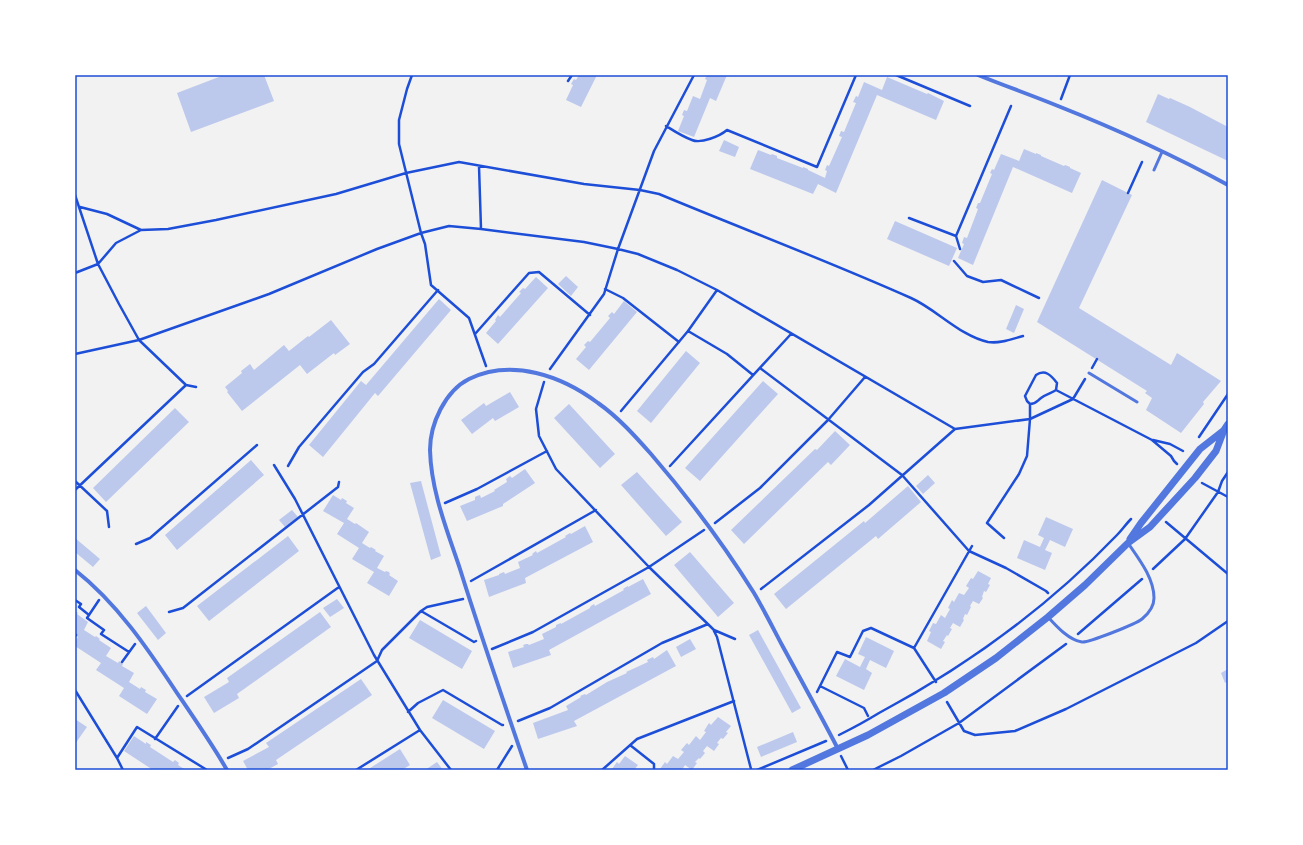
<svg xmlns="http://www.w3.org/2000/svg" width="1303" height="845" font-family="'Libre Baskerville',serif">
	<rect width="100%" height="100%" fill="#f2f2f2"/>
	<path fill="#bdc9ec" d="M224 75H264L274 101 191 132 177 93Z
		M579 75H597L581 107 566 100 573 85 571 84 574 79 576 80Z
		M707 75H727L716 101 710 98 694 137 678 131 684 116 682 115 684 110 687 111 693 96 700 99 707 80 705 79Z
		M887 77 927 94 928 93 944 101 936 120 877 95 836 193 818 184 813 194 750 169 758 150 771 155 772 154 777 156V158L803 168V167L808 169V170L825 178 827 171 825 170 827 165 829 166 842 137 839 136 841 131 844 132 856 103 853 102 856 96 858 97 864 82 882 90Z
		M1158 94 1169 99 1170 98 1190 107 1228 127V161L1146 122Z
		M724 140 739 147 735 157 719 151Z
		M1024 149 1036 154V153L1041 155V156L1064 166 1065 165 1070 167V168L1081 173 1072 193 1013 167 973 265 958 258 964 244 962 243 964 237 967 238 978 209 976 208 978 203H980L992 174 990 173 992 169 994 170 1001 154 1019 161Z
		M1102 180 1132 195 1079 308 1171 365 1177 353 1221 381 1203 402 1204 404 1181 433 1146 410 1152 398 1145 393 1147 391 1037 322Z
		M895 221 957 248 949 266 887 239Z
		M566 276 578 287 571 296 558 284Z
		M536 277 548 288 498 344 486 333 496 321 495 320 498 315 500 317 521 293 519 292 523 288 525 289Z
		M439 299 451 310 378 396 375 393 323 457 309 445 361 381 366 385Z
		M624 301 637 312 589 370 576 359 586 347 584 345 588 341 590 342 610 318 608 316 612 312 614 314Z
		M1016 305 1024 309 1014 333 1006 329Z
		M331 320 350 344 335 355 334 353 307 374 300 365 242 411 227 392 228 391 225 387 242 373 241 371 250 364 254 370 284 345 289 351 308 336 309 337Z
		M686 351 700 363 651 423 637 411Z
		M763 381 778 394 700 481 685 468Z
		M510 392 519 407 495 421 493 418 472 434 461 420 484 403 486 406Z
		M569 404 615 454 600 468 554 418Z
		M175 408 189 422 106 502 93 488Z
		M835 431 850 445 831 465 828 462 744 544 731 530 815 449 817 450Z
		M251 460 264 475 177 550 165 535Z
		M525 469 535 483 503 504V506L467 521 460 506 475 500V497L477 496 480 495 481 498 495 491 494 490 507 482 506 479 510 476 512 478Z
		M637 472 682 522 666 536 621 485Z
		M928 475 935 483 923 494 916 486Z
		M421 481 441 556 431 560 410 483Z
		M908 486 921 502 878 539 876 536 786 609 774 594 864 521 865 523Z
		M333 495 341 500 342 498 347 501 346 503 354 508 347 519 355 524 356 523 369 532 362 543 370 548 371 547 376 550 375 551 384 556 377 568 385 572 386 571 389 572 390 574 389 575 398 581 389 596 367 583 374 572 352 559 359 548 337 534 344 523 323 511Z
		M292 510 298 517 285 527 279 520Z
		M1046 517 1073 529 1065 547 1050 540 1045 550 1052 553 1045 570 1017 558 1024 540 1040 547 1044 538 1038 535Z
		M585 526 593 542 525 578 526 583 489 597 484 580 499 575V574L504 572 505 574 520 568 518 562 533 555 532 554 536 551 537 553 566 537 565 536 570 533 571 534Z
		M288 536 299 551 209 621 197 606Z
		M75 538 100 559 93 567 75 552Z
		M690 552 734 603 718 617 674 565Z
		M978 571 991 578 988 584 990 585 986 592 984 591 982 597 983 598 979 604 973 601 970 606 971 607 967 615 965 614 963 619 964 620 960 627 953 623 950 628 952 629 948 636 947 635 943 641 945 642 941 649 927 641 931 632 929 631 933 623 936 624 941 615 945 618 950 609 948 608 952 600 954 602 959 593 964 595 969 588 966 586 971 578 973 579Z
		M643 579 651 594 549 650 551 655 513 668 508 652 524 647 523 645 526 644H528L529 645 544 639 542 634 556 627V625L561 623V624L590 608V607L591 606 594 604 595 606 624 590 623 589 626 587 628 586V587Z
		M337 599 344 608 330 617 323 608Z
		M146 606 166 633 158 640 137 613Z
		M75 611 78 613 77 614 88 622 84 630 95 637 96 636 100 639 99 640 111 648 106 656 118 663 119 661 123 664 122 666 134 673 129 682 140 689 141 687 146 690 145 692 157 699 147 714 119 696 124 688 96 670 101 663 75 646V642L78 637 75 635Z
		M320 612 331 627 237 694 239 698 214 713 204 697 229 682 227 678Z
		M420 620 472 651 462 669 409 638Z
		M758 630 801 708 792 713 749 635Z
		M866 637 894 651 886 668 870 660 866 669 872 673 864 690 836 676 845 659 860 667 865 657 858 654Z
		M690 639 696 649 681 657 676 647Z
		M667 650 676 666 574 721 577 726 538 739 533 723 568 710 566 706 581 697 580 696 585 694 586 695 607 682 627 673 626 672 648 662 647 660 653 657 654 659Z
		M1228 669V681L1225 683 1221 673Z
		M361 679 372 695 276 760 278 764 267 770H248L243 761 269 747 266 743Z
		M443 700 495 731 484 749 432 718Z
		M718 717 731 726 726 732 728 733 723 739 721 738 717 743 719 744 714 751 707 746 703 751 705 753 700 759 699 758 695 762 697 763 692 770 685 765 682 770 660 769 665 762 667 764 673 756 678 759 684 752 681 750 687 743 689 745 696 736 700 740 706 732 704 731 709 723 711 725Z
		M75 719 87 727 75 744Z
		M793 732 797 742 761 757 757 747Z
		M134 736 146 744V742L151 745 150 747 173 762 175 760 179 763 178 765 186 770H153L124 751Z
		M400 749 410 765 402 770H367Z
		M625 756 638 765 634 770 612 769 617 762 619 764Z
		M437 762 443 770H425Z"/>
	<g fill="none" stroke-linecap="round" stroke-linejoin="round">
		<path stroke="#1d4ed8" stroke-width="2.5" d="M412 75 407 89 399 120V144L421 233 425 244 431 285 469 318 486 366
			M896 75 970 106
			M568 81 572 75
			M1061 99 1070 75
			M666 126C674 131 683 137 692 140 701 144 720 136 727 130L817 167 856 75
			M479 166 481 229
			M1128 193 1142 162
			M75 195 98 264 119 304 139 340 186 385 196 387
			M80 207 107 214 141 230
			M909 218 956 236 1011 106
			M956 236 960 249
			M954 261 967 276 983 282 1001 280 1039 298
			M75 273 98 264 116 243 141 230 168 229 216 220 336 194 406 173 459 162 584 184 640 190 659 194C743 229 828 261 911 298 936 309 960 336 988 342 1000 344 1012 339 1023 336
			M605 289 623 298 679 342
			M688 331 727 354 753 375
			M475 334 529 273 539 272 590 315
			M75 354 139 340 269 294 377 249 421 233 449 226 481 229 584 242 618 249 638 254 677 270 717 290 955 429
			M760 368 902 475 969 551 1006 568 1046 591 1048 593
			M1092 368 1097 359
			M550 369 604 294 618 249 654 151 694 75
			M544 382 536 409 539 436 556 469 649 567 714 630 735 639
			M1056 390 1152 440 1171 456 1174 461 1177 464
			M621 411 688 331 717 290
			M1199 437 1228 394
			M1153 440 1170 444 1183 451
			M274 465 295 499 374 655 420 730 451 770
			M288 466 299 447 363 372 374 364 438 290
			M670 466 791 334
			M75 481 107 511 109 527
			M1202 483 1228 497
			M75 490 186 385
			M445 503 477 489 547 451
			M1166 522 1228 574
			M715 523 760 488 828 420 865 377
			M1004 538 987 523 1019 474 1027 456 1030 419V404L1027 401 1025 396 1036 375C1045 369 1051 375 1057 383L1056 390C1052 393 1046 394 1041 398 1037 401 1036 404 1030 404
			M136 544 150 538 257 445
			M1153 569 1185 539 1218 492 1222 481 1228 472
			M471 581 596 510
			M761 589 869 505 955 429 1030 419 1073 399 1085 379
			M75 600 81 604 79 607 89 615 87 618 104 630 101 634 129 652
			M421 611 474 642 476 641
			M169 612 183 608 338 487 339 482
			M89 615 99 600
			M714 631 717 637 751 769
			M1078 634 1142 579
			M75 636 76 635
			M914 648 972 546
			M492 649 533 632 649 567 704 530
			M122 662 135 644
			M820 686 864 708 868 716
			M75 690 117 758 123 770
			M817 692 837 652 850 657 863 631 871 628 914 648 936 682
			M187 696 339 587
			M947 702 964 731 975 735 1015 731 1066 709 1196 643 1228 621
			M408 712 418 703 443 690 502 725H503
			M518 721 550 708 662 643 708 624
			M839 735C853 728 866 721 879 713 967 666 1048 607 1117 535 1122 530 1126 524 1131 519
			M155 739 178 706
			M630 745 654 764V770
			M841 756 848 770
			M117 758 137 727 207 770
			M228 758 248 749 377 661 382 650 421 611 427 607 463 599
			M356 770 420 730
			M497 770 512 746
			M602 770 637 739 734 701
			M757 770 826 741
			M873 770 901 756 959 723 1066 644"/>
		<path stroke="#5277de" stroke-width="3" d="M1154 170 1162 152
			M1089 373 1137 402
			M1048 617C1057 627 1069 640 1082 642 1088 643 1136 624 1142 619 1148 614 1154 606 1154 598 1154 578 1139 559 1128 543"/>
		<path stroke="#5277de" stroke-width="4" d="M978 75C1005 86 1031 95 1058 106 1116 129 1173 155 1228 185
			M75 570C117 603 148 649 177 693 194 718 212 744 227 770
			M527 770C504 703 481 636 460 569 447 530 431 491 430 450 430 424 445 391 469 379 512 358 562 376 598 403 618 417 635 436 651 454 688 497 724 545 754 593 764 610 773 628 782 645 801 680 820 714 838 749"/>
		<path stroke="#5277de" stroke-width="7" d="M1130 539 1141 523 1200 449 1223 431
			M792 770 868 735 944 693 996 658 1048 617 1085 585 1128 543 1150 527 1195 478 1216 451 1224 430 1228 424"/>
	</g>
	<rect width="1303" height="845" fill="none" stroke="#ffffff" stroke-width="152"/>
	<rect x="76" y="76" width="1151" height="693" fill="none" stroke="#1d4ed8" stroke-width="1.5"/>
</svg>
